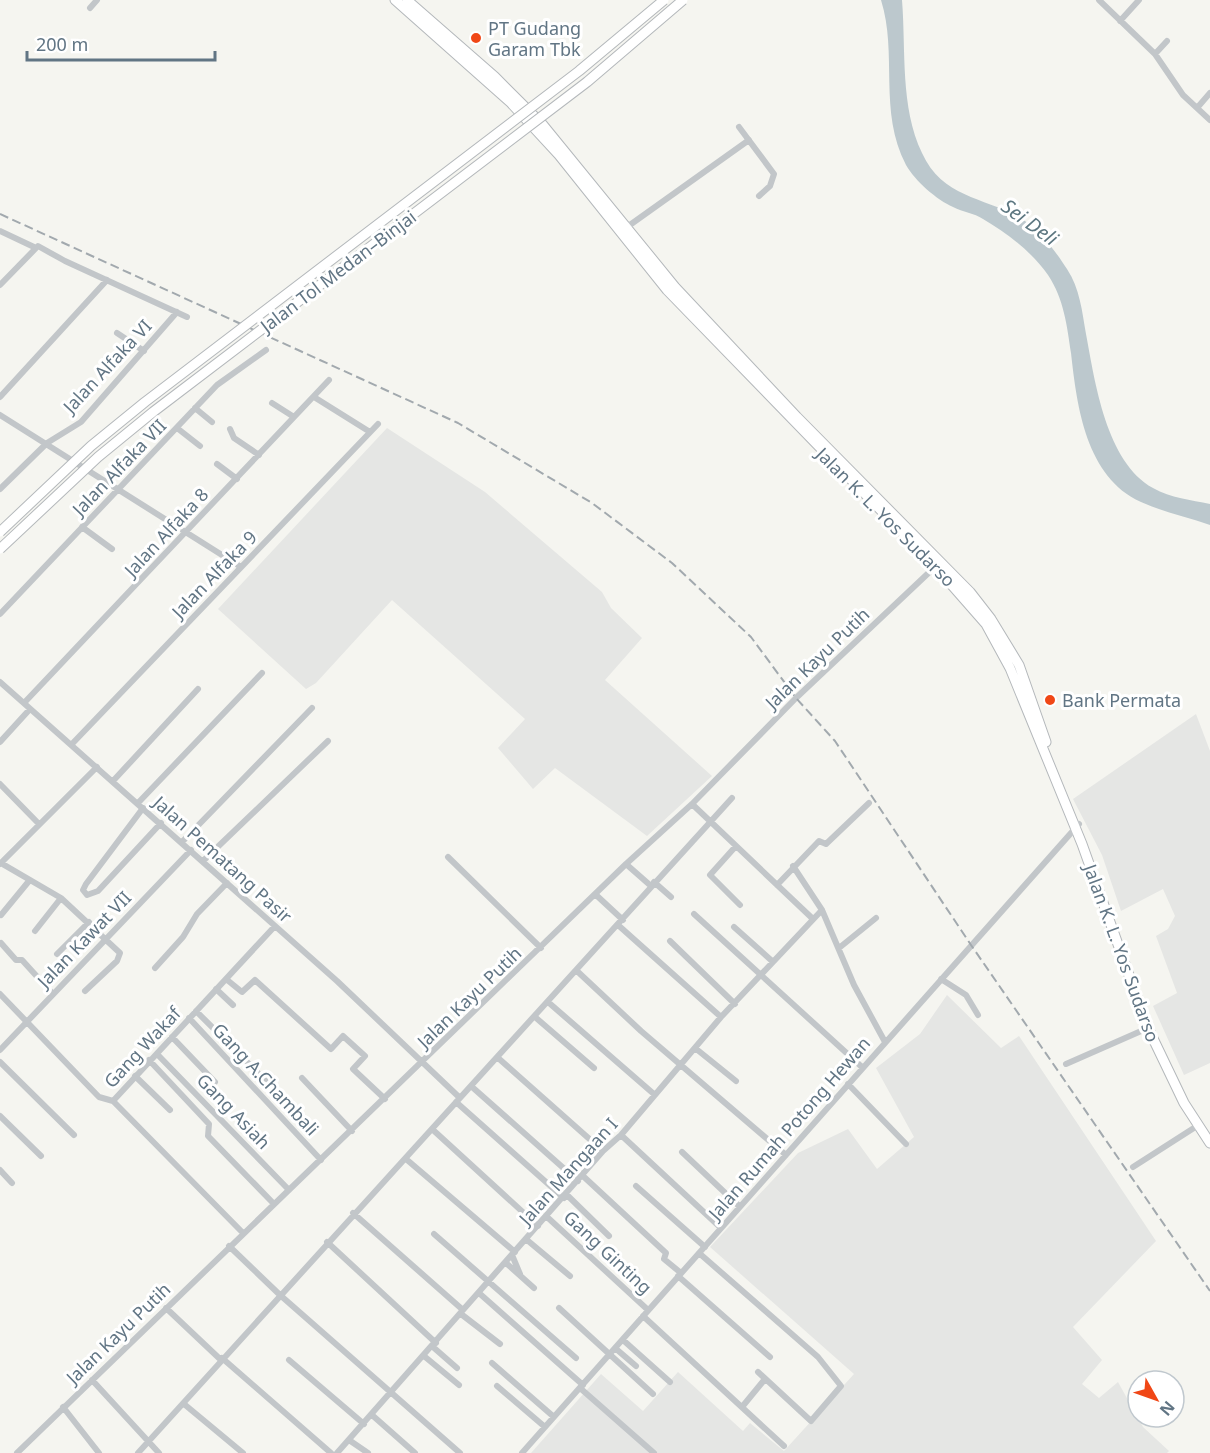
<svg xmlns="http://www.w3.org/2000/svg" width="1210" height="1453" font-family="'Noto Sans',sans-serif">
	<rect width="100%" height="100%" fill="#f5f5f0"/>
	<path fill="#e5e6e4" d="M387 428 485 492 602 592 611 608 642 638 605 680 712 776 647 836 555 768 533 789 498 748 525 719 392 600 316 683 306 689 218 609Z
		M1196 714 1210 751V1063L1184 1075 1153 1006 1177 993 1156 936 1168 929 1175 916 1163 889 1121 911 1102 855 1073 799Z
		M947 995 1001 1048 1019 1036 1156 1241 1073 1327 1102 1360 1082 1384 1099 1398 1118 1382 1143 1427 1169 1451 1167 1453H531L601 1374 643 1411 678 1372 743 1431 750 1423 784 1451 854 1374 710 1247 798 1153 848 1129 877 1169 914 1137 876 1068 920 1034Z"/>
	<path fill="#bcc8cd" d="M881 0H902C906 50 900 107 922 153 943 199 986 197 1022 219 1040 230 1056 252 1067 269 1080 289 1082 311 1086 334 1095 382 1106 462 1153 488 1171 498 1191 500 1210 504V525C1187 517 1163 512 1141 502 1086 477 1077 407 1071 353 1067 326 1064 299 1048 275 1032 252 1007 233 983 219 974 213 963 212 953 207 937 200 915 181 906 165 878 111 898 54 881 0Z"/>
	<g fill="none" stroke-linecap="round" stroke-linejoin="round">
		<g stroke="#b4b8bb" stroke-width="11">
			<path id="highway" d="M395 0 511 103 559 155 667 290 936 567 986 624 1010 668 1082 844 1148 1028 1184 1103 1210 1143
				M407 0 495 77 543 125 675 287 797 417 970 592 991 619 1019 665 1046 742"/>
		</g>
		<path stroke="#c2c6c9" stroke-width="6" d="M1099 0 1155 54 1183 95 1210 120
			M90 8 97 0
			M1120 21 1139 0
			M1155 54 1167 41
			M1197 108 1210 93
			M739 127 774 174 770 186 759 196
			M627 227 749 140
			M0 231 34 247
			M0 285 38 246 65 261 187 317
			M117 333 144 351
			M0 397 107 280
			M314 397 370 432
			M272 403 294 417
			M195 408 212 422
			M0 415 241 567
			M177 428 200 446
			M230 429 234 438 259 455
			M217 464 237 479
			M0 489 47 443 81 422 177 312
			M82 527 112 549
			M0 614 217 385 266 350
			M0 682 337 981 460 1098
			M24 703 329 380
			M0 742 30 709
			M71 745 378 424
			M113 781 198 689
			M0 784 39 824
			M138 803 262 673
			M692 804 813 919
			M143 808 86 884 83 890 87 895 98 891 161 823
			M182 842 312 708
			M736 846 710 875 740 905
			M448 857 541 948
			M203 861 328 741
			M1 863 61 898 120 953 117 961 85 991
			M0 864 97 767
			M626 864 651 886
			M793 866 822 910 854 985 885 1042
			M654 882 671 897
			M777 885 819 841 826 844 869 803
			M595 894 623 920
			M694 914 863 1068
			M1 915 29 881
			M618 925 721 1017
			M734 927 772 961
			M35 931 61 898
			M670 941 735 1004
			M1 943 16 960H22L52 993
			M839 948 876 918
			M57 954 89 922
			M155 968 183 937 197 914 227 883
			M577 971 641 1031 786 1155
			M226 979 242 992 255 980 331 1049 343 1036 365 1056 353 1069 385 1099
			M941 979 966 995 978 1015
			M216 989 233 1005
			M0 994 99 1097 113 1101
			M548 1002 655 1095
			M196 1011 273 1088
			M535 1017 594 1068
			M189 1018 321 1160
			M172 1037 215 1082
			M695 1048 736 1081
			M0 1050 191 850
			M157 1054 289 1190
			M497 1057 603 1151
			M149 1060 209 1124 208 1136 274 1204
			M0 1062 74 1135
			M1066 1064 1148 1028
			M135 1076 170 1110
			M302 1078 352 1131
			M848 1084 906 1144
			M471 1086 578 1181
			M113 1101 275 926
			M113 1101 243 1233
			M456 1102 564 1198
			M0 1116 41 1156
			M432 1129 538 1226
			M621 1135 721 1228
			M682 1152 740 1207
			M406 1159 515 1252
			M1133 1167 1197 1126
			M0 1170 12 1183
			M583 1176 666 1253 664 1259 681 1273
			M636 1186 705 1247
			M567 1195 609 1236
			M353 1213 463 1310
			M546 1216 648 1310
			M434 1234 576 1358
			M527 1240 570 1276
			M327 1242 436 1343
			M229 1246 280 1295 460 1453
			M699 1253 818 1357 841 1386 811 1421 758 1372
			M512 1255 520 1274
			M506 1263 534 1288
			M678 1276 770 1357
			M479 1293 583 1385
			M166 1308 221 1360
			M559 1308 653 1394
			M461 1314 500 1344
			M643 1316 784 1446
			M623 1340 670 1382
			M433 1347 457 1368
			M615 1348 636 1366
			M424 1356 459 1385
			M222 1358 331 1453
			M289 1360 364 1424
			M492 1363 554 1417
			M92 1380 159 1453
			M497 1386 545 1427
			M580 1388 654 1453
			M184 1404 243 1453
			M63 1407 99 1453
			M742 1407 765 1379
			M372 1415 415 1453
			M349 1440 368 1453
			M17 1453 626 864 692 804 796 698 938 564
			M138 1453 732 798
			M337 1453 603 1151 621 1135 721 1017 822 910
			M522 1453 1079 824"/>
		<use href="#highway" stroke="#fff" stroke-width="9"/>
		<path stroke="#a2a9ae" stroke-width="2" stroke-dasharray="9 4.5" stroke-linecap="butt" d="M0 214 458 423 592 503 672 563 751 637 796 698 835 741 971 945 1210 1291"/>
		<g stroke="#b4b8bb" stroke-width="11" stroke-linecap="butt">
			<path id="highway-bridge" d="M0 532 91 446 145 402 579 71 664 0
				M0 549 98 457 153 412 587 82 683 0"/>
		</g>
		<use href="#highway-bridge" stroke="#fff" stroke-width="9"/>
	</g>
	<g fill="#f04716" stroke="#fff" stroke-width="2">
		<circle cx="476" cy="38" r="6"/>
		<circle cx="1050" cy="700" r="6"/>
	</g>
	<g text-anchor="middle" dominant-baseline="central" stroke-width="6" stroke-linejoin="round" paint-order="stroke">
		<g font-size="18" fill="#617584" stroke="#fff" text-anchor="start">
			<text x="488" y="28">PT Gudang<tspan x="488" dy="21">Garam Tbk</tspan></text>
			<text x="1062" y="700">Bank Permata</text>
		</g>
		<g font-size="18" fill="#617584" stroke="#fff">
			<text transform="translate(338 271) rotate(-37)">Jalan Tol Medan–Binjai</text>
			<text transform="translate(107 366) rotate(-47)">Jalan Alfaka VI</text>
			<text transform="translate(119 467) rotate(-46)">Jalan Alfaka VII</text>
			<text transform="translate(886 517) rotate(45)">Jalan K. L. Yos Sudarso</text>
			<text transform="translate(166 532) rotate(-47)">Jalan Alfaka 8</text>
			<text transform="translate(214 574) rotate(-46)">Jalan Alfaka 9</text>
			<text transform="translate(817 658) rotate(-44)">Jalan Kayu Putih</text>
			<text transform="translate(223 859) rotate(42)">Jalan Pematang Pasir</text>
			<text transform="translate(84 939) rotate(-46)">Jalan Kawat VII</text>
			<text transform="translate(1122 953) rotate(70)">Jalan K. L. Yos Sudarso</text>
			<text transform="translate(469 997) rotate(-44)">Jalan Kayu Putih</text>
			<text transform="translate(142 1047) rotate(-47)">Gang Wakaf</text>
			<text transform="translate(266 1079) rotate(47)">Gang A.Chambali</text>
			<text transform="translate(234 1111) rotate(46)">Gang Asiah</text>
			<text transform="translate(789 1128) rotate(-49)">Jalan Rumah Potong Hewan</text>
			<text transform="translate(568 1171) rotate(-48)">Jalan Mangaan I</text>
			<text transform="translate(608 1252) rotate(43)">Gang Ginting</text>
			<text transform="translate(118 1333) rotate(-44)">Jalan Kayu Putih</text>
		</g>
		<g font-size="20" font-style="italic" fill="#5d7781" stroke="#fff">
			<text transform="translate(1030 222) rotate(36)">Sei Deli</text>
		</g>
	</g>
	<g transform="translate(1156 1399) rotate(130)"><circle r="28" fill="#ffffff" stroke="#c0c8ce" stroke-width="1.5"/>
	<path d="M0-4.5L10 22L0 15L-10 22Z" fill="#f04716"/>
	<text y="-9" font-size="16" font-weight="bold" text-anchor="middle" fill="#617584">N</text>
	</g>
	<path d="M27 51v9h188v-9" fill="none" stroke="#617584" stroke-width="3"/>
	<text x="36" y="51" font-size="18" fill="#617584" stroke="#ffffff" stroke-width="4.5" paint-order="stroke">200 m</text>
</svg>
